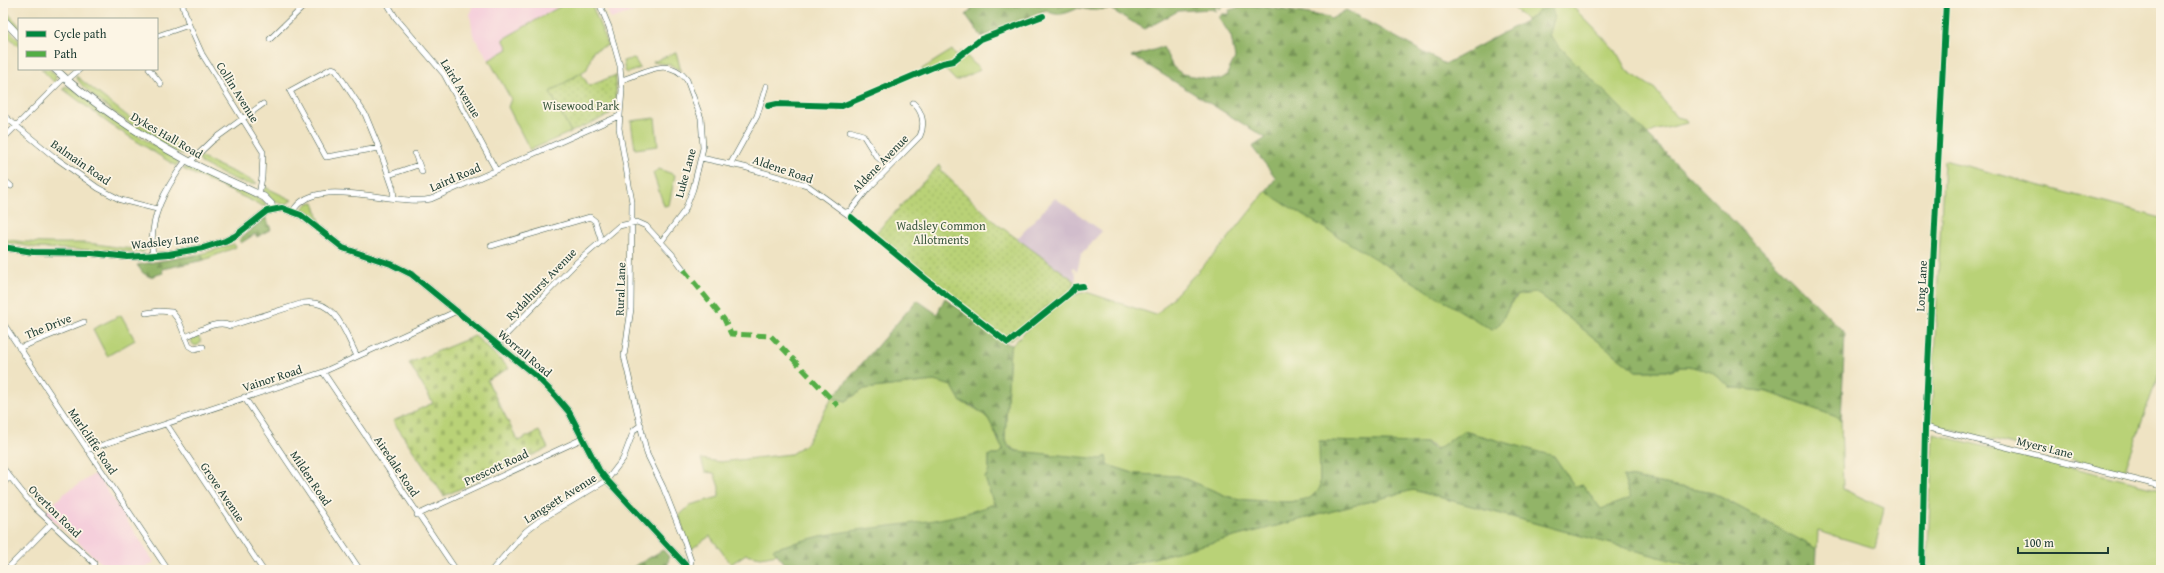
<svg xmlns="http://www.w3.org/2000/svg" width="2164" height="573" font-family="'Gentium Book Plus',serif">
	<defs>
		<pattern id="forest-firs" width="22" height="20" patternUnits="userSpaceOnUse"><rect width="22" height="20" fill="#92b468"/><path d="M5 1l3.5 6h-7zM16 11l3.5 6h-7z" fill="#779456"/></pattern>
		<pattern id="cemetery-stones" width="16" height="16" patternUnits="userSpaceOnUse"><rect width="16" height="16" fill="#b9d277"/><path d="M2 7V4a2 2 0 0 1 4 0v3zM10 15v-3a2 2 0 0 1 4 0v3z" fill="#9fb568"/></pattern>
		<pattern id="park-dots" width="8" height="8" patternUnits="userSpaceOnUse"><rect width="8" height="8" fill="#b9d277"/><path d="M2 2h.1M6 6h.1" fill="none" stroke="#9fb568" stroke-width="1.8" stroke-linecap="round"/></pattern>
	</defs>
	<rect width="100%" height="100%" fill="#fcf5e5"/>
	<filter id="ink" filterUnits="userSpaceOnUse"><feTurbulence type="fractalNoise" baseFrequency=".025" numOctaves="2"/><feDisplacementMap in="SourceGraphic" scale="8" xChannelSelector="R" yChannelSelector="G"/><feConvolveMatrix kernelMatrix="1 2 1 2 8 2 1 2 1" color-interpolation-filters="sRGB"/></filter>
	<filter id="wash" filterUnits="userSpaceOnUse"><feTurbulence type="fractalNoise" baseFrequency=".012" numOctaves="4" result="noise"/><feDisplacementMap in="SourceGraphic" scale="16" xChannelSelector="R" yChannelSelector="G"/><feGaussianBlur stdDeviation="0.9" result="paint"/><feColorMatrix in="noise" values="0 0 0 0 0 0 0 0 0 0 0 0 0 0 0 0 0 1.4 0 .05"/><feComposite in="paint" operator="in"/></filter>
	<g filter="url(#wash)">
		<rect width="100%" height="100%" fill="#efe3c3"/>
		<path fill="#f5cfdb" d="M473 3H566L503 39 509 49 489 60 473 35 470 14Z
			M604 3H636L638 10 611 19Z
			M96 473 154 562 143 570H109L45 513 62 495Z"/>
		<path fill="#d1bdcc" d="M1055 198 1102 231 1081 254 1077 272 1074 267 1072 268 1076 275 1075 281 1017 239Z"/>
		<path fill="#b9d277" stroke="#6c8856" d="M566 3H591L608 45 593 51 587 69 550 92 571 132 530 150 508 107 511 99 489 60 508 49 503 39Z
			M1509 3H1581L1572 6 1616 51 1627 71 1655 89 1676 117 1685 119 1687 123 1654 131 1647 135 1549 36 1554 18 1533 17 1526 20Z
			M3 8 19 25V31L3 15Z
			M3 24 19 40V47L3 31Z
			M952 50 956 56 962 51 980 70 956 81 942 66 923 73 922 69Z
			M676 52 681 71 671 65 653 62Z
			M634 58 640 68 628 73 625 71 623 61Z
			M41 69H49L56 75 55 83Z
			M76 76 130 118 191 153C189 154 185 155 182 154 166 150 78 91 76 76Z
			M65 86 73 89 110 118 179 161 176 166 111 125 63 89Z
			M655 118 658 146 635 149 631 121Z
			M198 156 257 183C248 189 211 168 201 163Z
			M1944 160 2161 218V368L2124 472 1935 426 1931 419Z
			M189 166 263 201 266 203 265 207 183 169Z
			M659 169 675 175 669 205 664 206 653 173Z
			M263 186 292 200 285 205C277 203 263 195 263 186Z
			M1266 191 1497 327 1511 303 1519 295 1537 293 1636 371H1666L1681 367H1694L1711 372 1730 387 1768 392 1837 417 1841 420 1843 489 1884 508 1875 548 1818 531 1817 549 1713 493 1623 476 1631 498 1601 510 1583 485 1575 487 1554 456 1464 431 1438 449 1427 443 1320 441V488L1310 498 1290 502 1247 500 1229 497 1179 476 1136 474 1108 465 1105 457 1103 459 1028 454C1017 451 1011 450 1005 439L1010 348 1012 345C1033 324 1056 297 1086 292L1156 315 1223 245Z
			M314 202 320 222 302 209 308 203Z
			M3 239C31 244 55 243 84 243 104 244 125 250 146 249L142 252 38 248 3 242Z
			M234 244 236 247 204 260 201 254Z
			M121 315 135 340 107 356 93 329Z
			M191.5 341a4.5 4.5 0 1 1 9 0a4.5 4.5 0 1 1-9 0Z
			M934 381 952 386 961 402C974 407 989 415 994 429 997 436 998 443 1003 449L997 455H989V471L985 478 994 504 956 517 913 525 821 536 774 549 777 554 761 557 746 554 731 564 710 536 690 550 679 516 690 505 719 497V487L714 473 705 472 701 459 720 462 791 454 806 444 832 398 846 401 864 389Z
			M1933 434 2161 489V570H1927Z
			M1413 490 1707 570H1108Z"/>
		<path fill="url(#forest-firs)" stroke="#58784e" d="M968 3H1224L1220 9 1215 6 1216 11 1211 9 1178 11 1145 29 1110 9 1091 10 1078 8C1068 13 1056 18 1046 10L982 37 966 15 972 9Z
			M1244 6H1258L1328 17 1331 19 1346 10 1445 64 1533 17 1539 10 1552 7 1554 18 1549 36 1845 333 1841 420 1837 417 1768 392 1730 387 1711 372 1694 367H1681L1666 371H1636L1537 293C1532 293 1523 293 1518 295 1505 303 1506 324 1492 330L1275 198 1266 191 1276 178 1252 147 1266 138 1136 58 1131 57 1163 47 1173 67 1182 74 1209 79H1221L1226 76 1235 58 1231 36 1219 18 1222 14H1230L1229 10Z
			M265 217 271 229 257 237 255 234 241 243 239 240Z
			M201 254 204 260 162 269 163 273 150 277 143 273 137 265Z
			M945 298 1003 342 1012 345 1010 348 1005 439 1009 447 1016 451 1102 459 1106 456 1108 465 1136 474 1179 476 1229 497 1247 500 1289 502 1310 498 1320 488 1319 441 1425 443 1436 450 1463 431 1554 456 1575 487 1583 485 1601 509 1631 498 1623 476 1713 493 1817 549 1816 570H1707L1413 490 1108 570H790L773 549C789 544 805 540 821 536 879 524 938 526 994 504L985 478 989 471V455H997L1003 449 988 418 973 406 961 402 952 386 934 381 864 389 846 401 832 398 917 300 937 314Z
			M663 550 669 557 667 570H628Z"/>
		<path fill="url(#cemetery-stones)" stroke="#6c8856" d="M475 336 509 368 487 380 518 441 539 431 548 448 444 496 393 421 433 403 409 363Z"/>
		<path fill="url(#park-dots)" stroke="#6c8856" d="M581 73 589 86 616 75V94L609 115 571 132 550 92Z
			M939 165 942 167 940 170 997 224 1075 281 1073 289 1037 314 1012 340H1005L998 334 874 235Z"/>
	</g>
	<g filter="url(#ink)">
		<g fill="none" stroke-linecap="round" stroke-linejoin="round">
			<g stroke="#3e5649" stroke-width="6">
				<path id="street" d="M182 3 189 25 202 54 263 152 262 177 259 195
					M387 3 396 18 444 74 496 170
					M599 3 609 27 620 66 622 90 619 128 632 202 631 309 624 356 647 454 663 487 682 535 691 561 689 569
					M157 36 189 25
					M270 39 307 3
					M149 69 161 84
					M67 80 80 69
					M622 80C644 73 669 55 687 80L701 118 703 148 693 189 685 210 661 242
					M3 115 53 156 98 188 121 200 157 209
					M850 131 863 135 876 156 889 167
					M3 139 64 78
					M379 148 365 114 335 69 332 68 290 91 326 157 379 148 393 188 394 199
					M415 154 422 172
					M701 158 744 167 807 185 851 217
					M190 162 212 141 263 104
					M731 163 757 116 766 86
					M389 175 418 165
					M3 179 11 186
					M293 211C314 173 396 207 431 199L619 116
					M846 212 850 211 867 190 920 136C925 125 923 111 913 103
					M491 246 590 217 595 221 601 240
					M153 256C148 218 165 189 186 160
					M146 313 159 311 172 312 179 321 189 346 194 349 203 347
					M3 323 168 570
					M185 337C198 332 217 319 230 326L303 303C336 298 345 333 357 356
					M497 344 576 263 619 226 637 222 646 226 672 254 684 270
					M19 348 84 322
					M323 372 456 570
					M244 397 360 570
					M167 425 263 570
					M1925 427 2161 486
					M87 450 323 372 457 311
					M3 468 34 507 94 563 93 570
					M3 484 9 477
					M417 515 584 438
					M6 570 51 524
					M492 570 526 531 540 520 607 480 623 459 634 430 641 425
					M1922 570 1925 427 1946 3"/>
			</g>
			<g stroke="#3e5649" stroke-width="8">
				<path id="secondary" d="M3 19 19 36
					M55 69C95 107 142 136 190 162 214 175 240 185 264 197L271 204 272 209
					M3 247 33 252 92 253 128 257 169 254 203 248 225 241 235 236 267 211 282 208 301 215 343 248 391 264 411 274 536 376 553 393 569 412 599 470 607 480 690 570"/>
			</g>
			<use href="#street" stroke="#fff" stroke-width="5"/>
			<use href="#secondary" stroke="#fff" stroke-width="7"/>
			<path stroke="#52ad45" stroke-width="5" stroke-dasharray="10 5" stroke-linecap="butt" d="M684 270 724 319 731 334 771 336 838 406"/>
			<g stroke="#fcf5e5" stroke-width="8">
				<path id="cycleway" d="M768 106 777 104 842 106 943 63 953 61 981 39 1043 16
					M851 217 927 280 1008 343 1070 293 1075 287 1083 286
					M3 247 33 252 92 253 128 257 169 254 203 248 225 241 235 236 267 211 282 208 301 215 343 248 391 264 411 274 536 376 553 393 569 412 599 470 607 480 690 570
					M1922 570 1925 427 1946 3"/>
			</g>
			<use href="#cycleway" stroke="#00873e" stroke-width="6"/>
		</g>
	</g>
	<g text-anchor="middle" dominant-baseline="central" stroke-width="3.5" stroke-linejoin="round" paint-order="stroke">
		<g font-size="12" fill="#1f3d34" stroke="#fcf5e5">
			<text transform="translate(461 88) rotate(59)">Laird Avenue</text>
			<text transform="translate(238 92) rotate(58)">Collin Avenue</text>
			<text transform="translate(167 135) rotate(30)">Dykes Hall Road</text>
			<text transform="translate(81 162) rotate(35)">Balmain Road</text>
			<text transform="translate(880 163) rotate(-46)">Aldene Avenue</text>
			<text transform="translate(783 169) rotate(19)">Aldene Road</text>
			<text transform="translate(685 173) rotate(-75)">Luke Lane</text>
			<text transform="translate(455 177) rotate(-23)">Laird Road</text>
			<text transform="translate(165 241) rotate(-6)">Wadsley Lane</text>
			<text transform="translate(541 284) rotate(-46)">Rydalhurst Avenue</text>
			<text transform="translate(1921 286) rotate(-87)">Long Lane</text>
			<text transform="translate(620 289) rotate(-88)">Rural Lane</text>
			<text transform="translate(48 326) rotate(-22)">The Drive</text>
			<text transform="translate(525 353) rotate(40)">Worrall Road</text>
			<text transform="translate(272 378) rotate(-18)">Vainor Road</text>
			<text transform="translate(93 441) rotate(56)">Marlcliffe Road</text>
			<text transform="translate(2045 447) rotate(14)">Myers Lane</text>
			<text transform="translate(397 466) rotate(56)">Airedale Road</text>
			<text transform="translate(496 467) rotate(-25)">Prescott Road</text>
			<text transform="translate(311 478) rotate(56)">Milden Road</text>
			<text transform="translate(223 492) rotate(56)">Grove Avenue</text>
			<text transform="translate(560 498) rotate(-32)">Langsett Avenue</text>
			<text transform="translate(55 511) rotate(45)">Overton Road</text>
		</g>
		<g font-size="12" fill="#3e5b41" stroke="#fcf5e5">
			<text x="581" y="105">Wisewood Park</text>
			<text x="941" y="225">Wadsley Common<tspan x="941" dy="14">Allotments</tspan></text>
		</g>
	</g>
	<rect width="2164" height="573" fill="none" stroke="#fcf5e5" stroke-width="16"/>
	<rect x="18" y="18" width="140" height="52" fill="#fcf5e5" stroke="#a4ab9e"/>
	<rect x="26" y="31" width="20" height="6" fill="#00873e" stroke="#a4ab9e"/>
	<text x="54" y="38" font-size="12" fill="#1f3d34">Cycle path</text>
	<rect x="26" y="51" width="20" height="6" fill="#52ad45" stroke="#a4ab9e"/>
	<text x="54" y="58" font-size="12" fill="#1f3d34">Path</text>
	<path d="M2018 547v6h90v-6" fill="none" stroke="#1f3d34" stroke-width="2"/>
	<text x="2024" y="547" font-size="12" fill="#1f3d34" stroke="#fcf5e5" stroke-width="3" paint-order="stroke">100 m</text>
</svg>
